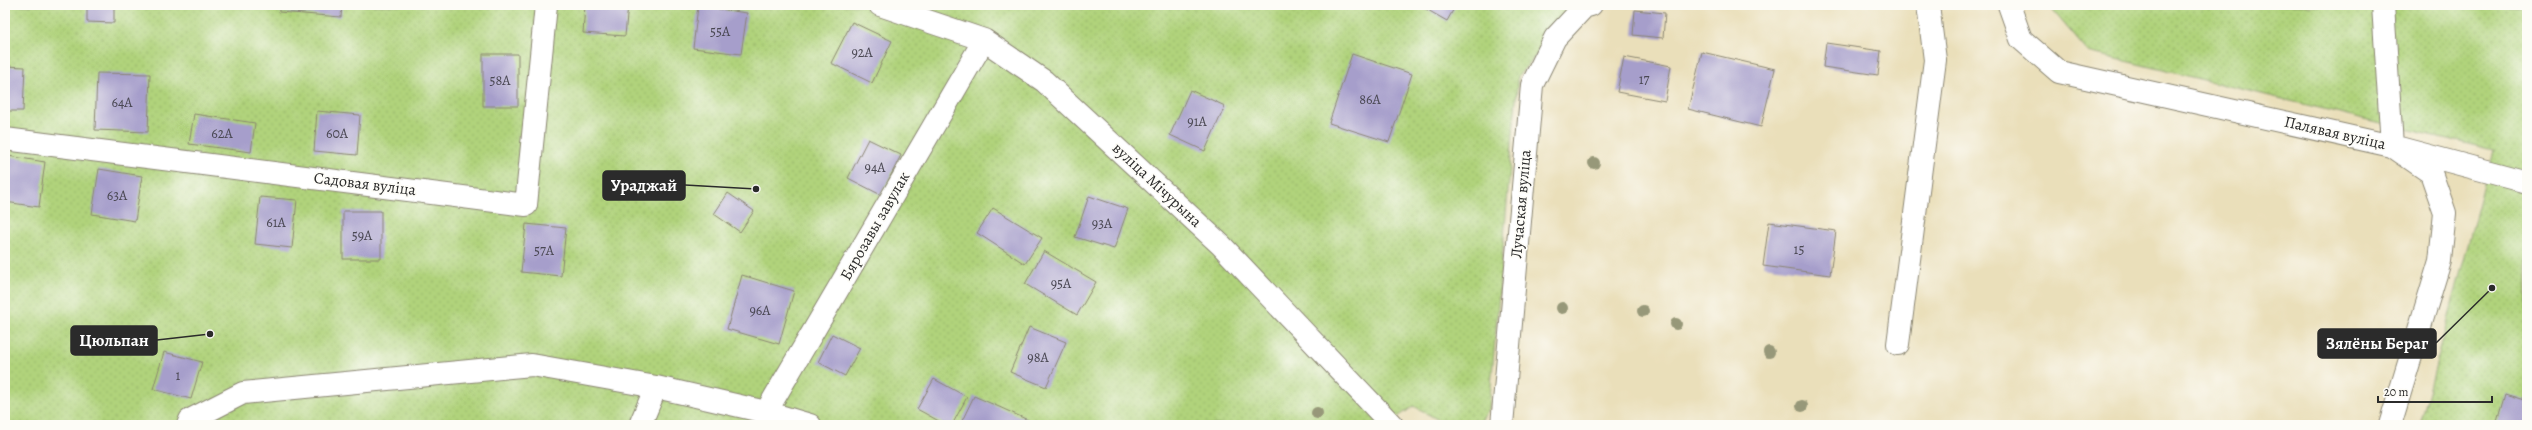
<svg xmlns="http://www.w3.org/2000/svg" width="2532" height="430" font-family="Alegreya,serif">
	<defs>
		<pattern id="green-dots" width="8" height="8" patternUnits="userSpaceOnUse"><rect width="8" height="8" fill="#b0d37b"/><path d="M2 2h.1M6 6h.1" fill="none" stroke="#98b56a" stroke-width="1.8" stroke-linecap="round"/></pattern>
	</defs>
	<rect width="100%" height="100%" fill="#fdfcf7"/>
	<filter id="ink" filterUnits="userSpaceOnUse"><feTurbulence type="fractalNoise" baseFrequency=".025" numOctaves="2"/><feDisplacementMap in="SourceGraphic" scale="8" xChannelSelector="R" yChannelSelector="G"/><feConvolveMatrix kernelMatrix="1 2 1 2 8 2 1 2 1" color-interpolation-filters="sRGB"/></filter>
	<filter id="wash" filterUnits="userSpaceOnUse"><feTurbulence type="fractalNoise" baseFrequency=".012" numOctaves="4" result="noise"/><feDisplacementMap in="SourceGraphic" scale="16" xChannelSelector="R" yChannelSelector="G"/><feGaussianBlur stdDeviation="0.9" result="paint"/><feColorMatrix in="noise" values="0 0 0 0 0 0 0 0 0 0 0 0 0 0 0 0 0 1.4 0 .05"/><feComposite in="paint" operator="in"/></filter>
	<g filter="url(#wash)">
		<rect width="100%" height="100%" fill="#eadfba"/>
		<path fill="url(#green-dots)" stroke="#6e7f53" d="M5 5H1580L1518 76 1489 409 1478 425H1447L1414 406 1386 425H5Z
			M2048 5H2527V425H2420L2493 150 2088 52Z"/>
		<g id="blocks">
			<path fill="#a69ecb" d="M87 5H114V23L87 22Z
				M279 5H342L341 17 279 12Z
				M585 5H628L625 36 583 33Z
				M1419 5H1456L1447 21Z
				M698 6 747 13 741 54 693 48Z
				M1635 10 1665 13 1663 38 1633 35Z
				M852 22 892 41 872 83 831 63Z
				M1826 43 1881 51 1878 75 1823 67Z
				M1702 52 1775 69 1761 127 1688 109Z
				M483 54H518V106H483Z
				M1352 54 1412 74 1389 142 1329 123Z
				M1624 57 1671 66 1665 101 1617 92Z
				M5 66 25 67 23 111H5Z
				M97 73 150 74 148 132 95 130Z
				M1190 90 1225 106 1205 151 1170 135Z
				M317 111 360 115 357 155 314 151Z
				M194 114 255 123 251 152 189 144Z
				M868 139 901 155 881 195 848 178Z
				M8 156 45 162 39 207 5 202Z
				M99 169 142 176 135 221 92 214Z
				M728 193 754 211 740 232 714 214Z
				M1089 196 1128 209 1114 249 1075 237Z
				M260 197 297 200 292 248 255 244Z
				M993 208 1042 238 1025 264 977 233Z
				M343 211H381V259H343Z
				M1769 222 1836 231 1830 275 1763 266Z
				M526 224 566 228 561 276 521 272Z
				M1044 251 1096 282 1077 315 1025 284Z
				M742 275 794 291 779 344 727 329Z
				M1029 327 1066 342 1046 387 1010 372Z
				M832 334 860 348 845 376 818 362Z
				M164 352 202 362 191 399 153 389Z
				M934 379 967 397 952 425H946L917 409Z
				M2505 394 2527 401V425H2496Z
				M974 396 997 406 1039 425H960Z"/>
		</g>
	</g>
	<g filter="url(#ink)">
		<use href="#blocks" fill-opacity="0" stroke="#8a8572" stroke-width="1"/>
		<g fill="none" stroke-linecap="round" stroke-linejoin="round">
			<g stroke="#8a8572" stroke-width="24">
				<path id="minor" d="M880 5 984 40 1044 81 1221 245 1392 425
					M2009 5 2021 39 2059 72 2392 146 2431 173 2445 213 2440 261 2390 425
					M2383 5 2392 146 2527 182
					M5 139 526 205 546 5
					M1898 344 1935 60 1928 5
					M766 412 984 40
					M188 425 190 420 243 393 532 365 656 387 766 412 810 425
					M640 425 656 387
					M1502 425 1532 85 1555 38 1584 7 1591 5"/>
			</g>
			<use href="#minor" stroke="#fff" stroke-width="22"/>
		</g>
		<g fill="#979879">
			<circle cx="1594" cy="163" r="6"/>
			<circle cx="1562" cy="308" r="6"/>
			<circle cx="1643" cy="311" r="6"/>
			<circle cx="1676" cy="324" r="6"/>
			<circle cx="1769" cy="352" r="6"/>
			<circle cx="1802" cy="406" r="6"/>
			<circle cx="1317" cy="413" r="6"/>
		</g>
	</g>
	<g text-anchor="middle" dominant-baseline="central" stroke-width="3.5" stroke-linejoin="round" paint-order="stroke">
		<g font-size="14" fill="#4a4853">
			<text x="720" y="31">55А</text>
			<text x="862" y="52">92А</text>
			<text x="1644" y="79">17</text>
			<text x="500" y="80">58А</text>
			<text x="1370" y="99">86А</text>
			<text x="122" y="102">64А</text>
			<text x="1197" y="121">91А</text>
			<text x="222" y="133">62А</text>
			<text x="337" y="133">60А</text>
			<text x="875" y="167">94А</text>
			<text x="117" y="195">63А</text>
			<text x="276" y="222">61А</text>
			<text x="1102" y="223">93А</text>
			<text x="362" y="235">59А</text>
			<text x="1799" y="249">15</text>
			<text x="544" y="250">57А</text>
			<text x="1061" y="283">95А</text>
			<text x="760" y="310">96А</text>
			<text x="1038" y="357">98А</text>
			<text x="178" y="375">1</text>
		</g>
		<g font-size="16" fill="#2b2b2b" stroke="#fdfcf7">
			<text transform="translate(2335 133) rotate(13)">Палявая вуліца</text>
			<text transform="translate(365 184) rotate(7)">Садовая вуліца</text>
			<text transform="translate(1157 185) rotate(43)">вуліца Мічурына</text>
			<text transform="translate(1521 204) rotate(-85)">Лучаская вуліца</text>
			<text transform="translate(875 226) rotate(-60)">Бярозавы завулак</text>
		</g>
	</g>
	<path fill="none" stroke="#2b2b2b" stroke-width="1.5" d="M756 189L685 185M210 334L157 340M2492 288L2436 343"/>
	<g fill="#2b2b2b" stroke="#fdfcf7" stroke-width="1.5">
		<circle cx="756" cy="189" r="4"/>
		<circle cx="210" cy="334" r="4"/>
		<circle cx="2492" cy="288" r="4"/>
	</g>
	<g fill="#2b2b2b" stroke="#2b2b2b" stroke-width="1.5">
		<rect x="603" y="171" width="82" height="29" rx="4"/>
		<rect x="71" y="326" width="86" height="29" rx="4"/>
		<rect x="2318" y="329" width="118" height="29" rx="4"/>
	</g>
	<g font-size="17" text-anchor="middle" font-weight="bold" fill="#fff">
		<text x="644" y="191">Ураджай</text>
		<text x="114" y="346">Цюльпан</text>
		<text x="2377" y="349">Зялёны Бераг</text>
	</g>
	<rect width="2532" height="430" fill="none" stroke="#fdfcf7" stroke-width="20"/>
	<path d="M2378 396v6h114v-6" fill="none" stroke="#2b2b2b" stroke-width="2"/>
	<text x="2384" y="396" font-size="12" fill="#2b2b2b" stroke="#fdfcf7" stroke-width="3" paint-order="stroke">20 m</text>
</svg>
